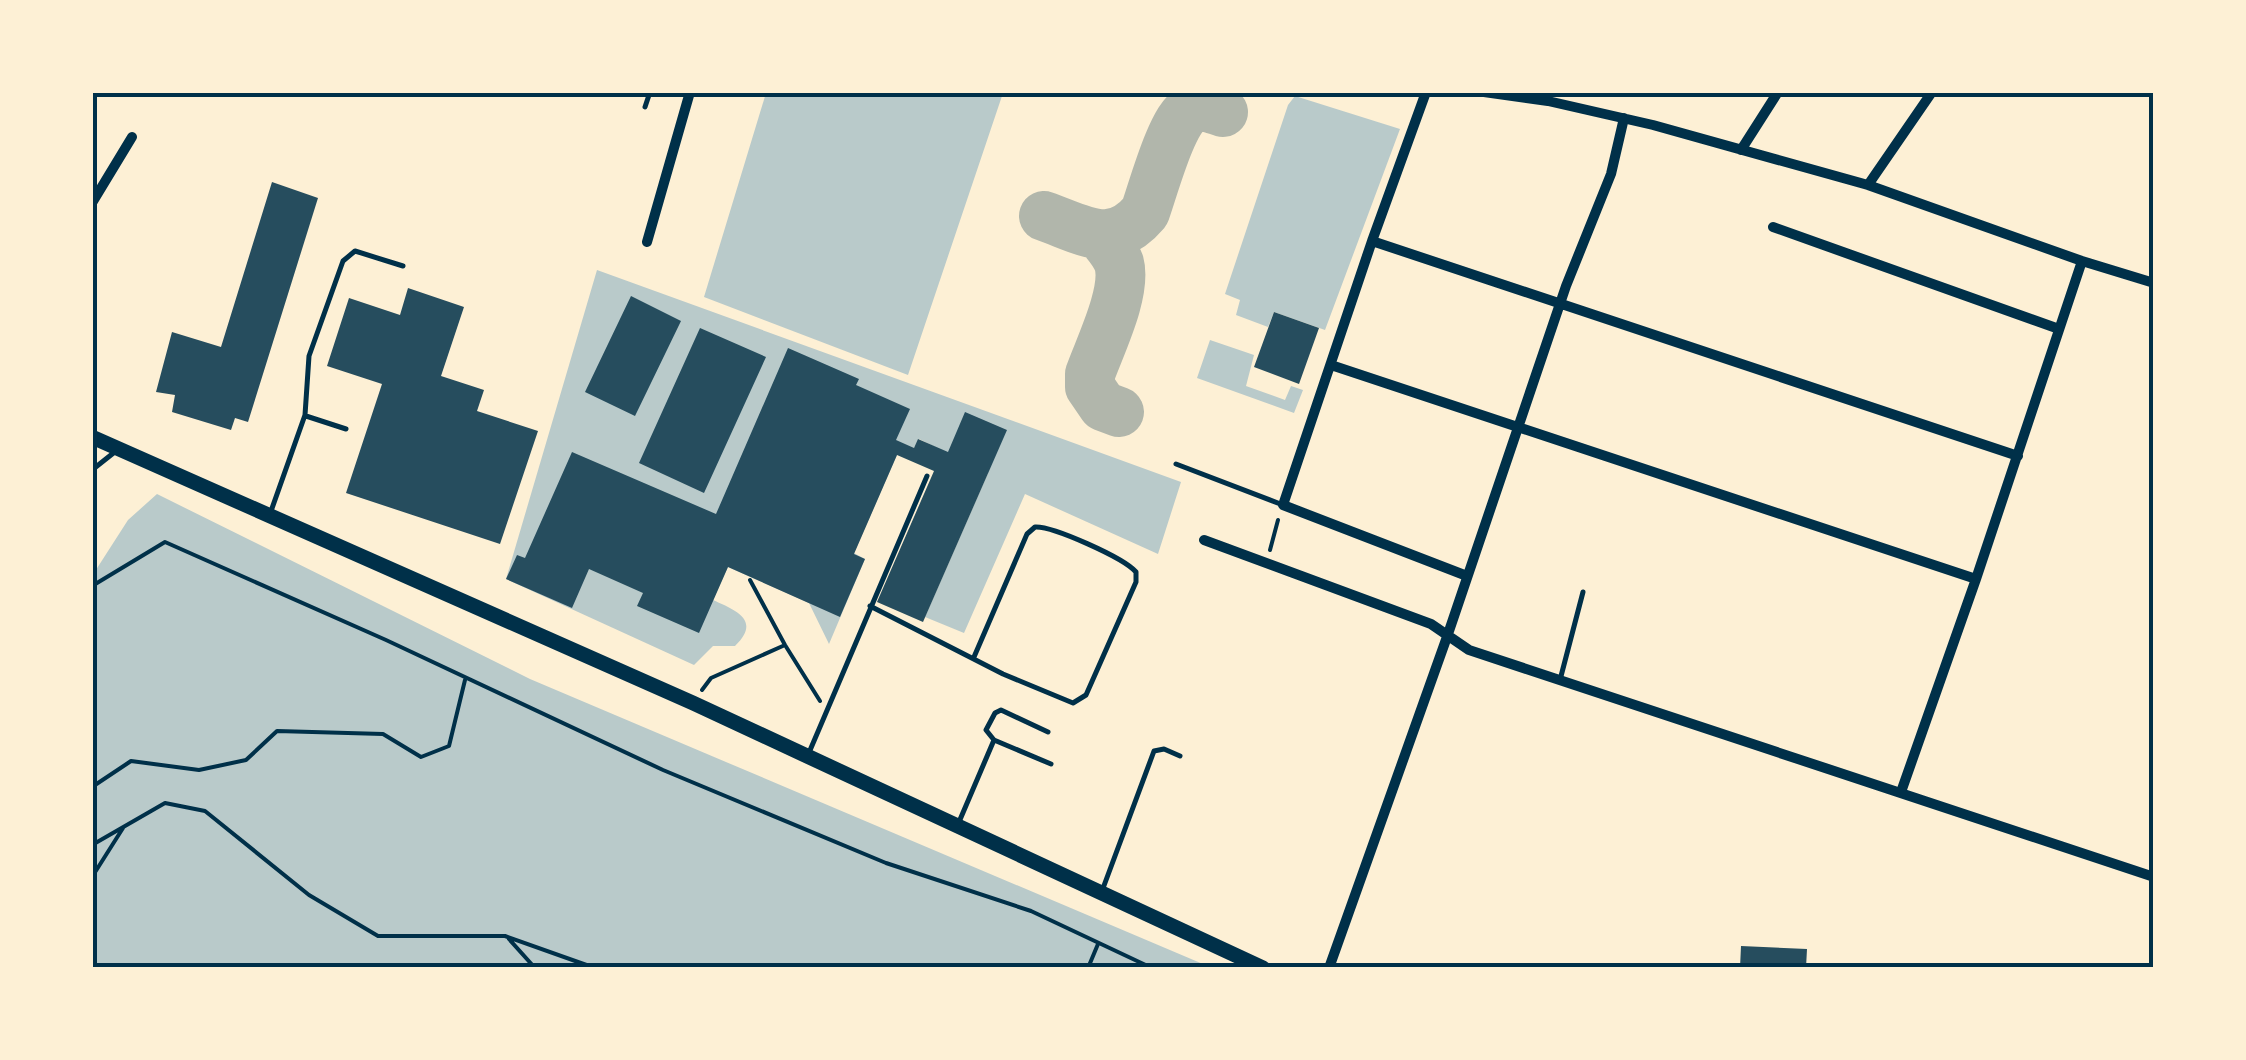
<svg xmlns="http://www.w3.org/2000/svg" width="2246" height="1060" font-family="'Sofia Sans Condensed',sans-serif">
	<rect width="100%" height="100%" fill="#fdf0d5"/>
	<path fill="#b9caca" d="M766 93H1003L908 375 704 297Z
		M1295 96 1400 129 1325 330 1274 312 1268 327 1236 315 1240 300 1225 294 1288 105Z
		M597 270 1181 482 1158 554 1025 494 964 633 925 617 988 473 919 439 914 448 897 455 854 553 865 559 829 644 809 603 728 567 713 600C735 610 762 620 735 646H713L694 665 506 579Z
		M1210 340 1254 355 1246 386 1285 400 1291 386 1303 390 1294 413 1197 378Z
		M157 494 530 679 1210 967H93L92 576 128 520Z"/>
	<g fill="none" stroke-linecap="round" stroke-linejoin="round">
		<path stroke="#b1b6ab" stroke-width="50" d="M1044 216C1084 230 1112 251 1145 212 1153 190 1172 118 1191 109 1202 103 1213 109 1223 112
			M1101 236C1108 245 1115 252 1119 263 1127 292 1100 346 1090 374V387L1103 406 1119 412"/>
	</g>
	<path fill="#264d5e" d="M272 182 318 198 248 422 235 418 231 430 172 412 175 395 156 392 172 332 221 347Z
		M408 288 464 307 441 376 484 390 477 411 538 431 500 544 346 493 382 384 327 366 349 298 400 315Z
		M631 296 681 321 635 416 585 392Z
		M1274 312 1319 328 1299 384 1254 367Z
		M700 328 766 357 704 493 639 463Z
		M788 348 859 379 856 385 910 409 896 440 914 448 918 439 948 452 965 412 1007 430 923 622 877 602 934 471 897 455 854 554 865 559 840 617 728 567 699 633 637 606 643 593 589 569 572 608 506 579 517 555 525 558 572 452 716 514Z
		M1741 946 1807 949 1806 968H1740Z"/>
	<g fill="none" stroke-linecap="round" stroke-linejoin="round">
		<path stroke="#003049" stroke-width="4" d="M1270 550 1278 520
			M750 580 785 645 820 701
			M92 586 165 542 386 640 663 770 886 863 1031 911 1152 968
			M702 690 711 678 785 645
			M92 787 131 761 199 770 246 760 277 731 383 734 421 757 449 746 465 680
			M92 845 165 803 205 811 309 895 378 936H505L595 968
			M92 877 123 828
			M509 939 535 968
			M1088 968 1098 944"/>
		<path stroke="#003049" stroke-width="5" d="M645 107 650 92
			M306 416 346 429
			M1176 464 1283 505
			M92 470 116 451
			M270 514 305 415 309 356 343 261 355 251 403 266
			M870 606 1003 674 1073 703 1086 695 1136 582V572C1124 558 1053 526 1035 527L1027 534 974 657
			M1560 680 1583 592
			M1048 732 1001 710 995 713 986 730 994 740 1051 764
			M808 755 927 476
			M959 822 994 740
			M1102 891 1154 751 1164 749 1180 756"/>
		<path stroke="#003049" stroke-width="10" d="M1426 92 1372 241 1283 505 1467 576
			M1484 92 1548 101 1653 125 1868 185 2082 261 2154 283
			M1741 150 1778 92
			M1868 185 1932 92
			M92 203 132 137
			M1773 227 2059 329
			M1372 241 2018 456
			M647 242 690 92
			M1331 365 1976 579
			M1204 540 1431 624 1469 650 2154 877
			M1901 792 1976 579 2082 261
			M1329 968 1448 634 1566 286 1611 174 1624 118"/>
		<path stroke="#003049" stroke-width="15" d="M92 437 693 703 1263 968"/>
	</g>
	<rect width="2246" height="1060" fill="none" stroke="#fdf0d5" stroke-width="190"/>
	<rect x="95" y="95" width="2056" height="870" fill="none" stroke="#003049" stroke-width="4"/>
</svg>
